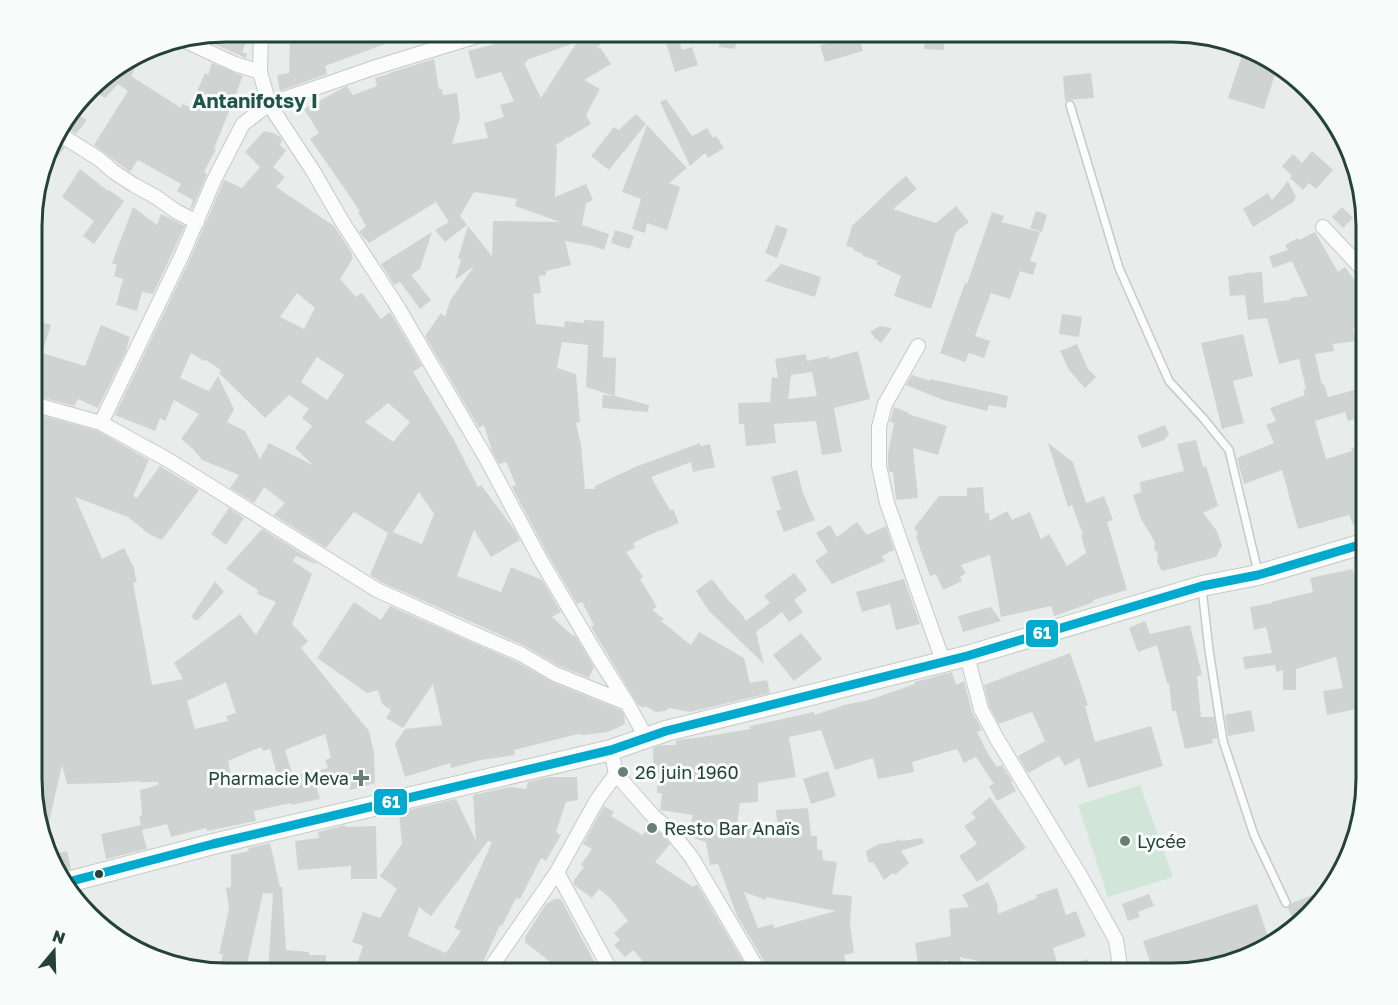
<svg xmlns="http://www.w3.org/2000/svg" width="1398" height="1005" font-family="'Golos Text',sans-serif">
	<rect width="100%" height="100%" fill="#e8edeb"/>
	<path fill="#d1e6d8" d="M1140 785 1173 877 1108 897 1078 805Z"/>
	<path fill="#cfd4d2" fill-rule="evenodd" d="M226 32H233L231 37 246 42 242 52 247 54 246 58 203 39 204 35Z
		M290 32H415V33L325 66 327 74 280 91 277 75 289 73Z
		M515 32H611L596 49 600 47 611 64 584 80 600 89 586 115 591 124 568 138 565 136 566 139 554 146H557L555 197 586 184 593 200 586 203 582 225 609 234 604 250 593 246 565 241 571 265 546 271V275L539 276 541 293 533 294 536 324 564 327 565 321 584 323V320L604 321 603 357 616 358 615 396 649 405 648 412 602 408 603 395 614 396 586 387 588 345 562 342 557 368 576 374 580 422 576 423 581 445 585 489H595V486L635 467 700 443V446L710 444 715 467 693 472 691 462 651 477 670 510 673 509 679 523 660 531V530L633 543 635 548 626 552 643 577 640 579 657 607 652 610 664 619 661 621 691 645 699 632 744 658 750 683 767 680 770 693 690 712 669 708 665 711 656 712 645 706 644 708 638 705 591 627 594 625 582 602 577 604 548 555 512 487 516 485 506 462 499 464 492 451 484 425 479 428 425 336 441 313 445 317 450 301 474 266 455 280 461 260 458 258 468 226 492 256 493 221 560 222 515 206 517 199 474 192 460 216 467 225 445 242 435 230 449 222 436 202 369 243 359 232 366 226 358 212 360 211 310 139 319 133 304 109 343 88 347 86 353 95 377 86 375 78 389 74V73L434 59 439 89H442L443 95 457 93 460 118 452 144 488 138 484 123 504 117 500 105 514 101 501 72 476 79 468 51 495 44 494 40 497 37ZM577 42 541 98 524 63 527 62V60Z
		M663 32H676L682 50 692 47 698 65 675 72Z
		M721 32H738L735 49 719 47Z
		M858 32 863 51 825 62 820 45 843 39 842 36Z
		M925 32 945 34 944 50 924 49Z
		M1245 46 1278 65 1264 109 1228 98Z
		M145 52 131 76 181 108 182 104 190 107 205 73 208 75 212 63 243 76 214 149H216L204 172 207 174 192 209H190L193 200 177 191 181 184 138 160 130 172 94 145 128 91 118 84 105 98 90 89 98 80Z
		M1091 73 1094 98 1069 100 1065 101 1063 76Z
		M666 99 692 136 707 128 713 138 716 136 724 148 708 158 705 153 690 166 660 102Z
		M72 111 87 120 76 134 61 125Z
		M636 114 646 124 609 170 591 156 614 127 619 130Z
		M647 125 687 168 669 183 680 187 667 230 647 223 645 233 632 229 641 199 622 192Z
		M264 131 273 133 280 137 282 140 280 145 286 151 273 167 285 177 276 187 334 226 351 252 353 258 340 279 356 297 362 293 381 319 390 312 422 366 413 372 454 440 478 487 481 485 514 529 520 540 491 557 474 530 457 576 501 592 511 567 542 580 561 612 552 617 573 636 575 635 594 667 589 678 559 666 525 646 381 582 370 575 388 533 354 512 326 548 274 515 285 503 264 487 254 503 230 488 239 475 202 460 193 449 181 439 199 414 174 400 165 421 160 418 155 431 115 415 190 259 224 180 242 188 260 167 245 152ZM297 293 315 308 304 329 280 317ZM191 353 204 361 206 360 221 370 219 373 265 418 289 395 309 409 302 418 312 426 295 448 313 465 269 443 260 459 245 431 227 422 234 409 218 376 209 391 180 378ZM317 357 344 375 327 400 301 382ZM388 403 410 422 393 442 365 422ZM419 492 434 514 422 544 393 532Z
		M53 141 65 148 44 173H43Z
		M1312 151 1333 170 1316 189 1309 183 1303 190 1290 178 1292 176 1282 166 1293 154 1302 163Z
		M80 169 108 191 109 190 124 201 94 244 83 236 94 221 62 197Z
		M906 176 917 189 893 209 936 223 956 206 969 222 956 232 931 309 894 296 901 276 876 264 878 261 863 256V254L853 250 854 248 846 246 852 226 893 187Z
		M1288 181 1296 197 1293 202 1253 227 1243 209 1268 193 1272 200Z
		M133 207 157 225 161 214 185 226 153 294 142 292 137 311 116 305 123 279 114 276 117 265 112 263Z
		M1342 207 1353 218 1343 228 1332 217Z
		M1036 211 1047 215 1042 232 1030 228Z
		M992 212 1004 216 1002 222 1040 232 1030 261 1037 263 1033 275 1020 271 1010 299 991 293 975 336 990 341 984 358 969 353 965 362 940 353 965 283 967 284Z
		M776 225 788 229 777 258 765 253Z
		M615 230 634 236 630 249 611 243Z
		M432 232 420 269 411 275 431 300 420 309 400 282 394 285 381 264Z
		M1315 232 1338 272 1345 267 1366 296V316L1353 329 1355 341 1333 344 1334 351 1315 354 1322 385 1324 384 1328 397 1366 387V416L1348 421 1345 412 1315 421 1326 459 1352 451 1351 448 1366 445V466L1355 468 1366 497V521L1353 525 1349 515 1298 529 1282 470 1244 484 1237 458 1274 443 1266 425 1276 421 1270 408 1305 395 1303 390 1306 389 1299 359 1279 364 1267 318 1248 320 1245 295 1230 296 1228 276 1245 274 1244 273 1262 272 1264 303 1290 300V298L1308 296 1292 261 1273 268 1269 256 1288 250 1285 245 1298 238 1299 240Z
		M781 264 821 277 815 297 765 281Z
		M1062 314 1082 317 1079 337 1059 334Z
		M33 320 51 325 42 353 85 366 101 325 130 337 126 351 98 408 78 399 74 406 33 395Z
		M880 326 892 328 881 343 875 338 870 332Z
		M1243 334 1253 376 1233 381 1244 423 1222 429 1201 343Z
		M1077 344 1088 369 1096 377 1085 388 1069 370 1060 351Z
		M858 351 870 399 834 408 842 452 822 455 816 421 774 424 776 443 746 446 744 424H739L738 403 770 402 772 377 778 378 775 359 806 354 807 361 829 356V359ZM812 372 817 396 788 399 791 375Z
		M912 375 930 381V379L1008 396 1006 408 989 405 987 411 943 400 906 385Z
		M894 407 909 413 908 414 947 426 938 455 913 448 918 498 896 500 893 472H889L888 465V453L894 423 890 422Z
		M33 413 98 431 149 460 133 496 137 498 160 466 199 490 162 540 149 534 128 517 75 497 102 559 124 548 135 570 134 571 137 582 133 583 152 685 183 679 174 663 240 614 256 635 276 602 257 594 258 590 226 569 262 529 317 563 316 564 296 556 293 561 312 574 292 624 308 641 301 648 369 731 374 753 375 783 350 790 343 772 316 785 320 799 292 805 291 803 254 811 256 821 207 831 206 828 171 837 167 824 142 830 147 849 106 859 101 834 141 825 139 817 142 816 140 790 158 785V782H139V781L116 783 67 784 62 765 50 818 46 843 33 804ZM226 682 236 713 226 716 228 721 195 729 187 701ZM325 734 331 758 325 760 328 768 293 776 285 750ZM261 747 263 751 270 749 278 777 233 786 228 761Z
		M1165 425 1169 434 1164 440 1142 448 1137 436Z
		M1196 440 1203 467 1206 466 1218 506 1203 513 1217 531 1222 545 1216 557 1162 571 1157 562 1158 553 1154 549 1155 542 1141 519 1133 495 1141 492 1140 482 1184 471 1177 444Z
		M1048 443 1073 462 1086 503 1104 496 1113 520 1107 522 1127 590 1093 600 1094 602 1054 616 1051 606 1001 617 990 555 961 565 966 573 960 577 962 581 943 590 936 574 930 576 916 537 918 533 914 528 939 496H967V488L983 487 985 513H989V521L1007 511 1012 520 1030 512 1041 539 1049 534 1067 566 1086 553 1081 535H1083L1072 505 1068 507Z
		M797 470 803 493 815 520 784 532 776 511 781 509 771 477Z
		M229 508 244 518 226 545 211 534Z
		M857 522 867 535 886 526 894 550 882 556 885 561 832 584 815 561 828 552 816 533 830 525 837 537Z
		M1353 569 1366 625V707L1327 715 1323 691 1343 688 1336 657 1296 669V690H1283V670L1277 672 1275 665 1245 669 1243 657 1272 653 1266 627 1254 630 1250 607 1272 603 1271 602 1313 592 1310 578Z
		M794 573 807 590 794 600 803 612 789 622 782 612 756 632 764 664 709 611 696 591 712 579 729 601 741 613 746 621 770 603 764 596Z
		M904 579 920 624 896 630 890 604 862 612 856 592Z
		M215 581 224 592 197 621 191 617Z
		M354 602 381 620 390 606 517 662 552 682 621 710 624 715 625 724 608 732 584 735 578 734 514 750 515 755 481 760 451 768 450 763 405 777 395 744 405 729 442 725 433 684 403 728 386 718 391 710 382 704 378 690 367 693 317 658Z
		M991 607 1001 621 963 632 958 616Z
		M1145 621 1150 634 1190 625 1202 675 1197 676 1201 717H1214L1217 738 1212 739 1213 743 1185 749 1176 711H1172L1169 683H1167L1157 645 1138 652 1129 628Z
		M801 633 822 659 794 681 773 655Z
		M1070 653 1088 705 1085 706 1095 742 1151 726 1163 766 1088 788 1079 758 1065 766 1059 756 1028 773 1018 756 1045 741 1032 712 999 724 989 706 984 685Z
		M952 672 956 685 964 681 972 712 982 730 977 732 988 754 997 767 1002 765 1012 781 1011 782 1016 791 997 801 989 786 994 784 976 757 964 763 957 749 912 762 914 772 878 779 873 758 835 770 821 730 789 737 796 777 758 783V802L740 803 737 824 758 830 778 831 776 810 808 808 811 836H817V850H822L823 860 837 862 832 894 852 896 850 923 854 953 844 955 848 973H769L768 968 737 916 718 864 710 865 706 842 687 836 693 815 660 810 662 793H657L658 775H654L653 748 662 745H676V741L684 739 696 738 750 729V726L814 712 815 715 844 705 869 700 915 684 914 682 926 679ZM744 892 766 900V897L836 911 774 928 773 924 758 928Z
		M1251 710 1255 731 1228 736 1225 715Z
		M828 771 836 796 811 804 803 779Z
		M549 777H577L578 800 566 802 556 832 561 835 546 861 542 858 540 860 520 899 516 898 502 926 500 925 478 973H354L363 946 352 942 363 912 380 918 397 889 380 876 402 844 399 812 456 799 476 841 473 795 509 787 526 789 528 782ZM488 841 492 842 454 928 461 931 446 953 408 936 419 907 431 916Z
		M990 797 1026 848 977 882 959 856 977 844 964 826 976 818 971 813Z
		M604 806 614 812 611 816 642 835 651 826 664 836 670 844 655 862 693 887 697 884 750 973H653L633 950 625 957 614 945 620 940 614 933 628 921 611 899 599 889 592 898 574 885V880L584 867 581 865 592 849 583 844Z
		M345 825V827L376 826 377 879H351V866L298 870 295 841 319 838 318 832Z
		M922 838 924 843 901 851 909 863 895 875 893 873 884 880 873 862 869 863 866 853H867L866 851 879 844 893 842 900 839 901 841Z
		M270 843 280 887H282L286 950 309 952V955H326V973H268L273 894 263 893 245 973H219L223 954H219L229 909 226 888 231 887V855L249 851 248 848Z
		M67 851 71 869 57 874 51 855Z
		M988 882 997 903 998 914 1037 898 1036 895 1057 888 1066 915 1076 911 1086 936 1053 948 1059 969 1087 959 1094 973H1037L1032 963 1021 973H1012L1006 967 960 957 964 973H951L947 960 918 966 915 943 951 936 949 909 969 907 962 895Z
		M1332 887 1326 898 1295 923 1288 908 1292 903Z
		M1149 894 1154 906 1138 912 1140 917 1128 921 1122 904Z
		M555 899H560L562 901 596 965 595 966 599 973H569L559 965H554L525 942V937L546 904Z
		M1257 904 1270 943 1267 946 1213 964 1172 974 1154 973 1143 941Z"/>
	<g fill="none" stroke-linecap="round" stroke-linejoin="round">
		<g stroke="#c5cac8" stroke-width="10">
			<path id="lane" d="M1070 105 1119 268 1169 381 1203 418 1229 450 1258 572
				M1202 589 1209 650 1223 741 1254 835 1286 903"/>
		</g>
		<g stroke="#c5cac8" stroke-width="16">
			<path id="street" d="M261 32 260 72 269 104 313 171 343 223 397 306 486 458 540 559 595 652 627 703
				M181 39 235 64 260 72
				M56 132 99 159 114 172 134 185 156 197 177 212 197 222
				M1323 227 1366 273
				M918 346 885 404 879 427V466L887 503 943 661
				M33 404 101 423 170 461 377 590 470 632 521 654 555 674 627 703 646 737
				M101 423 182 255 214 180 243 124 269 104 373 68 490 32
				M967 656 981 709 997 739 1081 877 1116 940 1121 973
				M616 774 653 816 670 830 692 858 760 973
				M557 872 612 973
				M487 973 557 872 597 800 616 774 611 750"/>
		</g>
		<g stroke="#c3cbc8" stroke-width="22">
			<path id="secondary" d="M64 883 213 844 611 750 666 731 967 656 1202 586 1258 575 1366 543"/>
		</g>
		<use href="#lane" stroke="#fcfcfc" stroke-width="7"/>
		<use href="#street" stroke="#fcfcfc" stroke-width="14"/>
		<use href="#secondary" stroke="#fcfcfc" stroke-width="20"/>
		<g stroke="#f7fbf9" stroke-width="14">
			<path id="bus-1" d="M64 883 213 844 611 750 666 731 967 656 1202 586 1258 575 1366 543"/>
		</g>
		<use href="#bus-1" stroke="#00a9ce" stroke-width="9"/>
	</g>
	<g fill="#697e78" stroke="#f7fbf9" stroke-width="2">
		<circle cx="623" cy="772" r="6"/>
		<path d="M358 769h6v6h6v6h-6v6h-6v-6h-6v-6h6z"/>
		<circle cx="652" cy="828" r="6"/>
		<circle cx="1125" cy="841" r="6"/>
	</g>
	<circle fill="#24423a" stroke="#f7fbf9" stroke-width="2" cx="99" cy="874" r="5"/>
	<g text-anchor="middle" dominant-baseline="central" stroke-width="6" stroke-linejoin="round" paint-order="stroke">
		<g font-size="18" fill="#24423a" stroke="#f7fbf9" text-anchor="start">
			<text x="635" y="772">26 juin 1960</text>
			<text x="349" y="778" text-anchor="end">Pharmacie Meva</text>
			<text x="664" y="828">Resto Bar Anaïs</text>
			<text x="1137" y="841">Lycée</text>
		</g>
		<g font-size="20" font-weight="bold" fill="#1f5548" stroke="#f7fbf9">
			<text x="255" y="100">Antanifotsy I</text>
		</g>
	</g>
	<path d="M0 0H1398V1005H0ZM226 42H1172A184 184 0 0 1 1356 226V779A184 184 0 0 1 1172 963H226A184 184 0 0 1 42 779V226A184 184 0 0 1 226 42Z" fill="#f7fbf9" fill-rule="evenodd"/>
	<path fill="none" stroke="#24423a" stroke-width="3" d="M226 42H1172A184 184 0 0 1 1356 226V779A184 184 0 0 1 1172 963H226A184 184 0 0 1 42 779V226A184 184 0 0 1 226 42Z"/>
	<g stroke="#f7fbf9" stroke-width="2">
		<rect x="1025" y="619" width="34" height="29" rx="6" fill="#00a9ce"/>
		<rect x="373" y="788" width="35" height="28" rx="6" fill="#00a9ce"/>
	</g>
	<g font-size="16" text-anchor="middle" font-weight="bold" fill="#fff">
		<text x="1042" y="639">61</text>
		<text x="391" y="808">61</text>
	</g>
	<g transform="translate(54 951) rotate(19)" stroke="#f7fbf9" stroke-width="4.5" paint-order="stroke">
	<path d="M0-4.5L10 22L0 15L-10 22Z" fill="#24423a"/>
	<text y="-9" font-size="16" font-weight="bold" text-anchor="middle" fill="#24423a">N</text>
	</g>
</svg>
